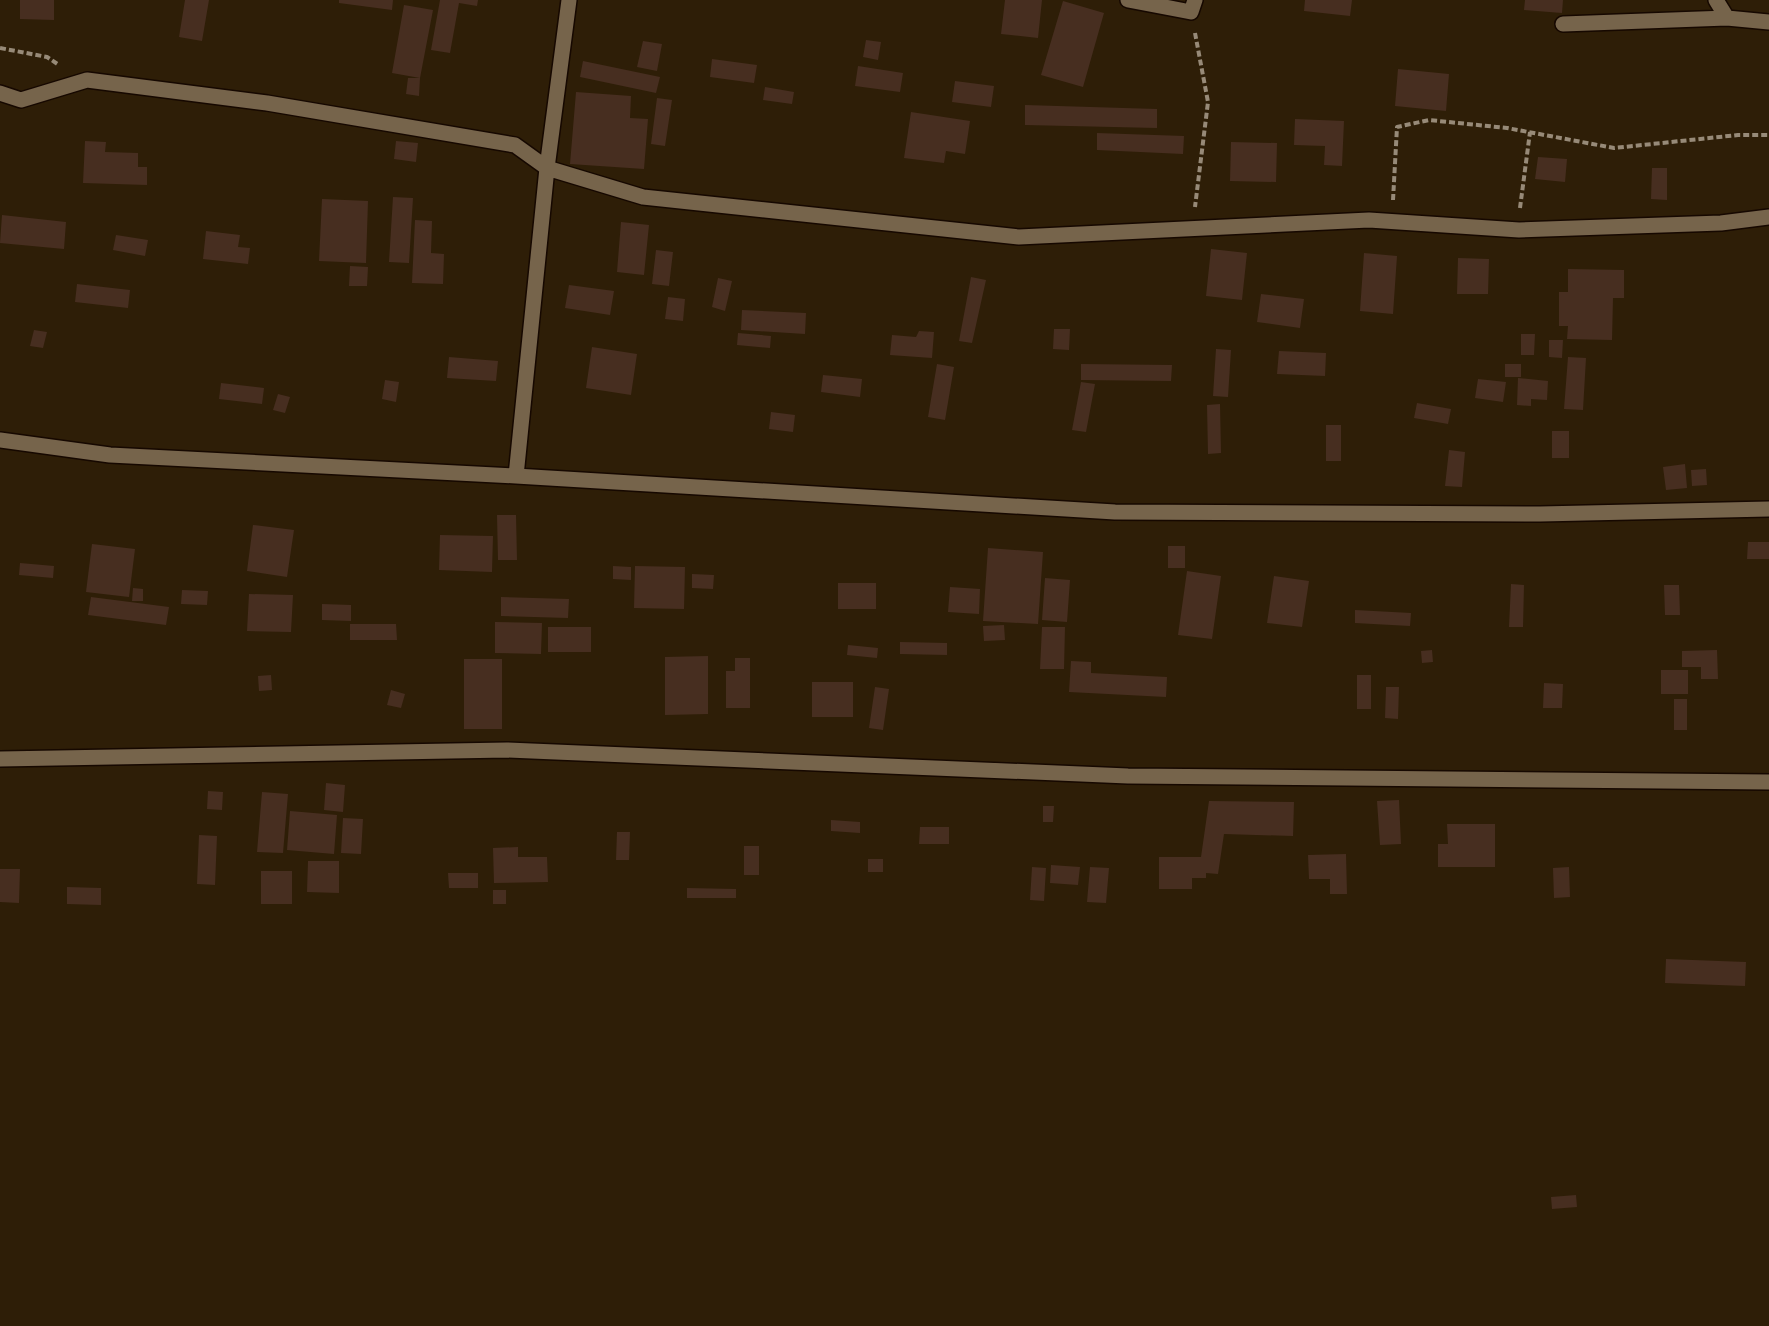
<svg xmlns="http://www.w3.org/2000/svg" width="1769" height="1326" font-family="Quicksand,sans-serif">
	<rect width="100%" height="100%" fill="#2e1e07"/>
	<path fill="#472e20" d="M20 0H54V20L20 19Z
		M185 0H209L202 41 179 37Z
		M339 0H393L392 10 339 3Z
		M440 0H478L477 6 459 3 450 53 431 50Z
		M1005 0H1042L1038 38 1001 34Z
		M1305 0H1352L1350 16 1304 11Z
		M1525 0H1563L1562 13 1524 10Z
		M1063 1 1104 13 1083 87 1041 75Z
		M404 5 433 10 420 78 392 73Z
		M866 40 881 42 878 60 863 57Z
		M643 41 662 44 657 71 637 67Z
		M712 59 757 65 754 83 710 77Z
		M583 61 660 77 656 93 580 77Z
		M858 66 903 73 900 92 855 86Z
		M1398 69 1449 74 1446 111 1395 106Z
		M408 78H420L419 96 406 94Z
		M955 81 994 86 991 107 952 102Z
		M765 87 794 92 792 104 763 100Z
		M576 92 631 96 630 118 648 119 644 169 570 164Z
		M657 98 672 100 665 146 651 144Z
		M1025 105 1157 109V128L1025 125Z
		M911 112 970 121 965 154 946 151 944 163 904 158Z
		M1295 119 1344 121 1342 166 1324 165 1325 146 1294 145Z
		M1097 133 1184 136 1183 154 1097 150Z
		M85 141 106 142 105 152 138 153V167H147V185L83 183Z
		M396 141 418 143 416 162 394 159Z
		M1231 142 1277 143 1276 182 1230 181Z
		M1538 157 1567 159 1565 182 1535 179Z
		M1652 168H1667V200L1651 199Z
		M393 197 413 198 409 263 389 262Z
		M322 199 368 201 366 263 319 261Z
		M2 215 66 222 64 249 0 243Z
		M415 220 432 221 431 253 444 254 443 284 412 283Z
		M621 222 649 225 644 275 617 272Z
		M206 231 240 235 238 247 250 248 248 264 203 259Z
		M116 235 148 240 145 256 113 250Z
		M1211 249 1247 253 1242 300 1206 296Z
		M656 250 673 252 669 286 652 284Z
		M1364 253 1397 256 1393 314 1360 311Z
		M1458 258 1489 259 1488 294H1457Z
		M350 266 368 267 367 286H349Z
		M1568 269 1624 270V298H1613L1612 340 1567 339 1568 326H1559V292H1568Z
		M971 277 986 280 972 343 959 341Z
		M718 278 732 281 725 311 712 307Z
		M77 284 130 290 128 308 75 302Z
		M569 285 614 291 610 315 565 308Z
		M1261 294 1304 299 1300 328 1257 322Z
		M668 297 685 299 683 321 665 319Z
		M742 310 806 313 805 334 741 330Z
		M1054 329H1070L1069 350 1053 349Z
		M34 330 47 332 43 348 30 346Z
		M919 331 934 332 932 358 890 355 892 335 916 337Z
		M738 333 771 336 770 348 737 345Z
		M1521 334H1535L1534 355H1521Z
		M1549 340H1563L1562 358 1549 357Z
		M592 347 637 354 631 395 586 388Z
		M1216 349 1231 350 1228 397 1213 396Z
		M1279 351 1326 353 1325 376 1277 374Z
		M449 357 498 361 496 381 447 378Z
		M1568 357 1586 358 1583 410 1564 409Z
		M937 364 954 367 945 420 928 417Z
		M1081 364 1172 365 1171 381 1081 380Z
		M1505 364H1521V377H1505Z
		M823 375 862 379 860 397 821 392Z
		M1518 378 1548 381 1547 400 1531 399V406L1517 405Z
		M1478 379 1506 382 1503 402 1475 398Z
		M385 380 399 382 396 402 382 399Z
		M1081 382 1095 384 1086 432 1072 430Z
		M221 383 264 388 262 404 219 399Z
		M278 394 290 397 285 413 273 410Z
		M1417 403 1451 409 1448 424 1414 418Z
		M1220 404 1221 453 1208 454 1207 405Z
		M771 412 795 415 793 432 769 429Z
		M1326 425H1341V461H1326Z
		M1552 431H1569V458H1552Z
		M1449 450 1465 452 1462 487 1445 486Z
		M1685 464 1687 488 1666 490 1663 467Z
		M1706 469 1707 485 1692 486 1691 470Z
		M497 515H516L517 560H498Z
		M253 525 294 530 287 577 247 571Z
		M440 535 493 536 492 572 439 570Z
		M1748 542H1769V559H1747Z
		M92 544 135 549 129 597 86 592Z
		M1168 546H1185V568H1168Z
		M988 548 1043 552 1038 624 983 621Z
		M20 563 54 566 53 578 19 575Z
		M613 566 631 567V580L613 579Z
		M635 566 685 567 684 609 634 608Z
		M1187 571 1221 576 1212 639 1178 635Z
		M692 574 714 575 713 589 692 588Z
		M1274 576 1309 581 1302 627 1267 623Z
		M1045 578 1070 580 1067 622 1042 620Z
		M838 583H876V609H838Z
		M1511 584 1524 585 1523 627H1509Z
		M1664 585H1679L1680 615H1665Z
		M950 587 980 589 979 614 948 612Z
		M133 588 143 589V601H132Z
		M182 590 208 591 207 605 181 604Z
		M249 594 293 595 291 632 247 631Z
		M91 597 169 607 166 625 88 615Z
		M501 597 569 599 568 618 501 616Z
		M322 604 351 605V621L322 620Z
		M1355 610 1411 613 1410 626 1355 623Z
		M495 622 542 623 541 654 495 653Z
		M350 624H396L397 640H350Z
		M1004 625 1005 640 984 641 983 626Z
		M548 627H591V652H548Z
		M1042 627H1065L1064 669H1040Z
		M900 642 947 643V655L900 654Z
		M848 645 878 648 877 658 847 655Z
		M1432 650 1433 662 1422 663 1421 651Z
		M1717 650 1718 679H1701V667H1682V651Z
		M708 656V714L665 715V657Z
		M735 658H750V708H726V671H735Z
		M464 659H502V729H464Z
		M1071 661 1091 662V673L1167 677 1166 697 1069 692Z
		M1661 670H1688V694H1661Z
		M271 675 272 690 259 691 258 676Z
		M1357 675H1371V709H1357Z
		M812 682H853V717H812Z
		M1544 683 1563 684 1562 708H1543Z
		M875 687 889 689 883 730 869 728Z
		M1386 687H1399L1398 719 1385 718Z
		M391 690 405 694 401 708 387 705Z
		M1674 699H1687V730H1674Z
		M326 783 345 785 343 812 324 810Z
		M208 791 223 792 222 810 207 809Z
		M262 792 288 794 283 853 257 852Z
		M1399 800 1401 844 1380 845 1377 801Z
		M1209 801 1294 802 1293 836 1224 834 1218 874 1206 873V878H1192V889H1159V857H1201Z
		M1043 806H1054L1053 822H1043Z
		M290 811 337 815 334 854 287 850Z
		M343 818 363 819 361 854 341 853Z
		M831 820 860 822V833L831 831Z
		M1447 824H1495V867H1438V844H1448Z
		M920 827H949V844H919Z
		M617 832H630L629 860H616Z
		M199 835 217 836 215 885 197 884Z
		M744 846H759V875H744Z
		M518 847V857H547L548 882 494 883 493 848Z
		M1346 854 1347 894H1330V879H1309L1308 855Z
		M868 859H883V872H868Z
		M308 861H339V893L307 892Z
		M1051 865 1080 867 1078 885 1050 883Z
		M1032 867 1046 868 1044 901 1030 900Z
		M1090 867 1109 868 1106 903 1087 902Z
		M1569 867 1570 897 1554 898 1553 868Z
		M0 869H20L19 903 0 902Z
		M261 871H292V904H261Z
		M448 873H478V888H449Z
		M67 887 101 888V905L67 904Z
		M687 888 736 889V898H687Z
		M493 890H506V904H493Z
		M1666 959 1746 962 1745 986 1665 983Z
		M1576 1195 1577 1207 1552 1209 1551 1197Z"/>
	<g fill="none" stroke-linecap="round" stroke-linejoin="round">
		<g stroke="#160800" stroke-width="18">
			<path id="minor" d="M1128 0 1191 12 1195 0
				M1716 0 1727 18
				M1563 24 1727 18 1769 22
				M0 93 21 100 87 80 267 103 515 145 547 168 643 197 1019 237 1369 220 1519 230 1721 223 1769 217
				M0 440 110 455 516 476 1115 512 1540 514 1769 509
				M516 476 547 168 569 0
				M0 759 507 750 1128 776 1769 782"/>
		</g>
		<path stroke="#978a78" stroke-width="4" stroke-dasharray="6 3" stroke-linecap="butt" d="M1195 33 1208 102 1195 207
			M0 48 47 57 59 65
			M1393 200 1397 127 1429 120 1507 128 1614 148 1738 135H1769
			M1520 208 1530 132"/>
		<use href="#minor" stroke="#76644b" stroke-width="15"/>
	</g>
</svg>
